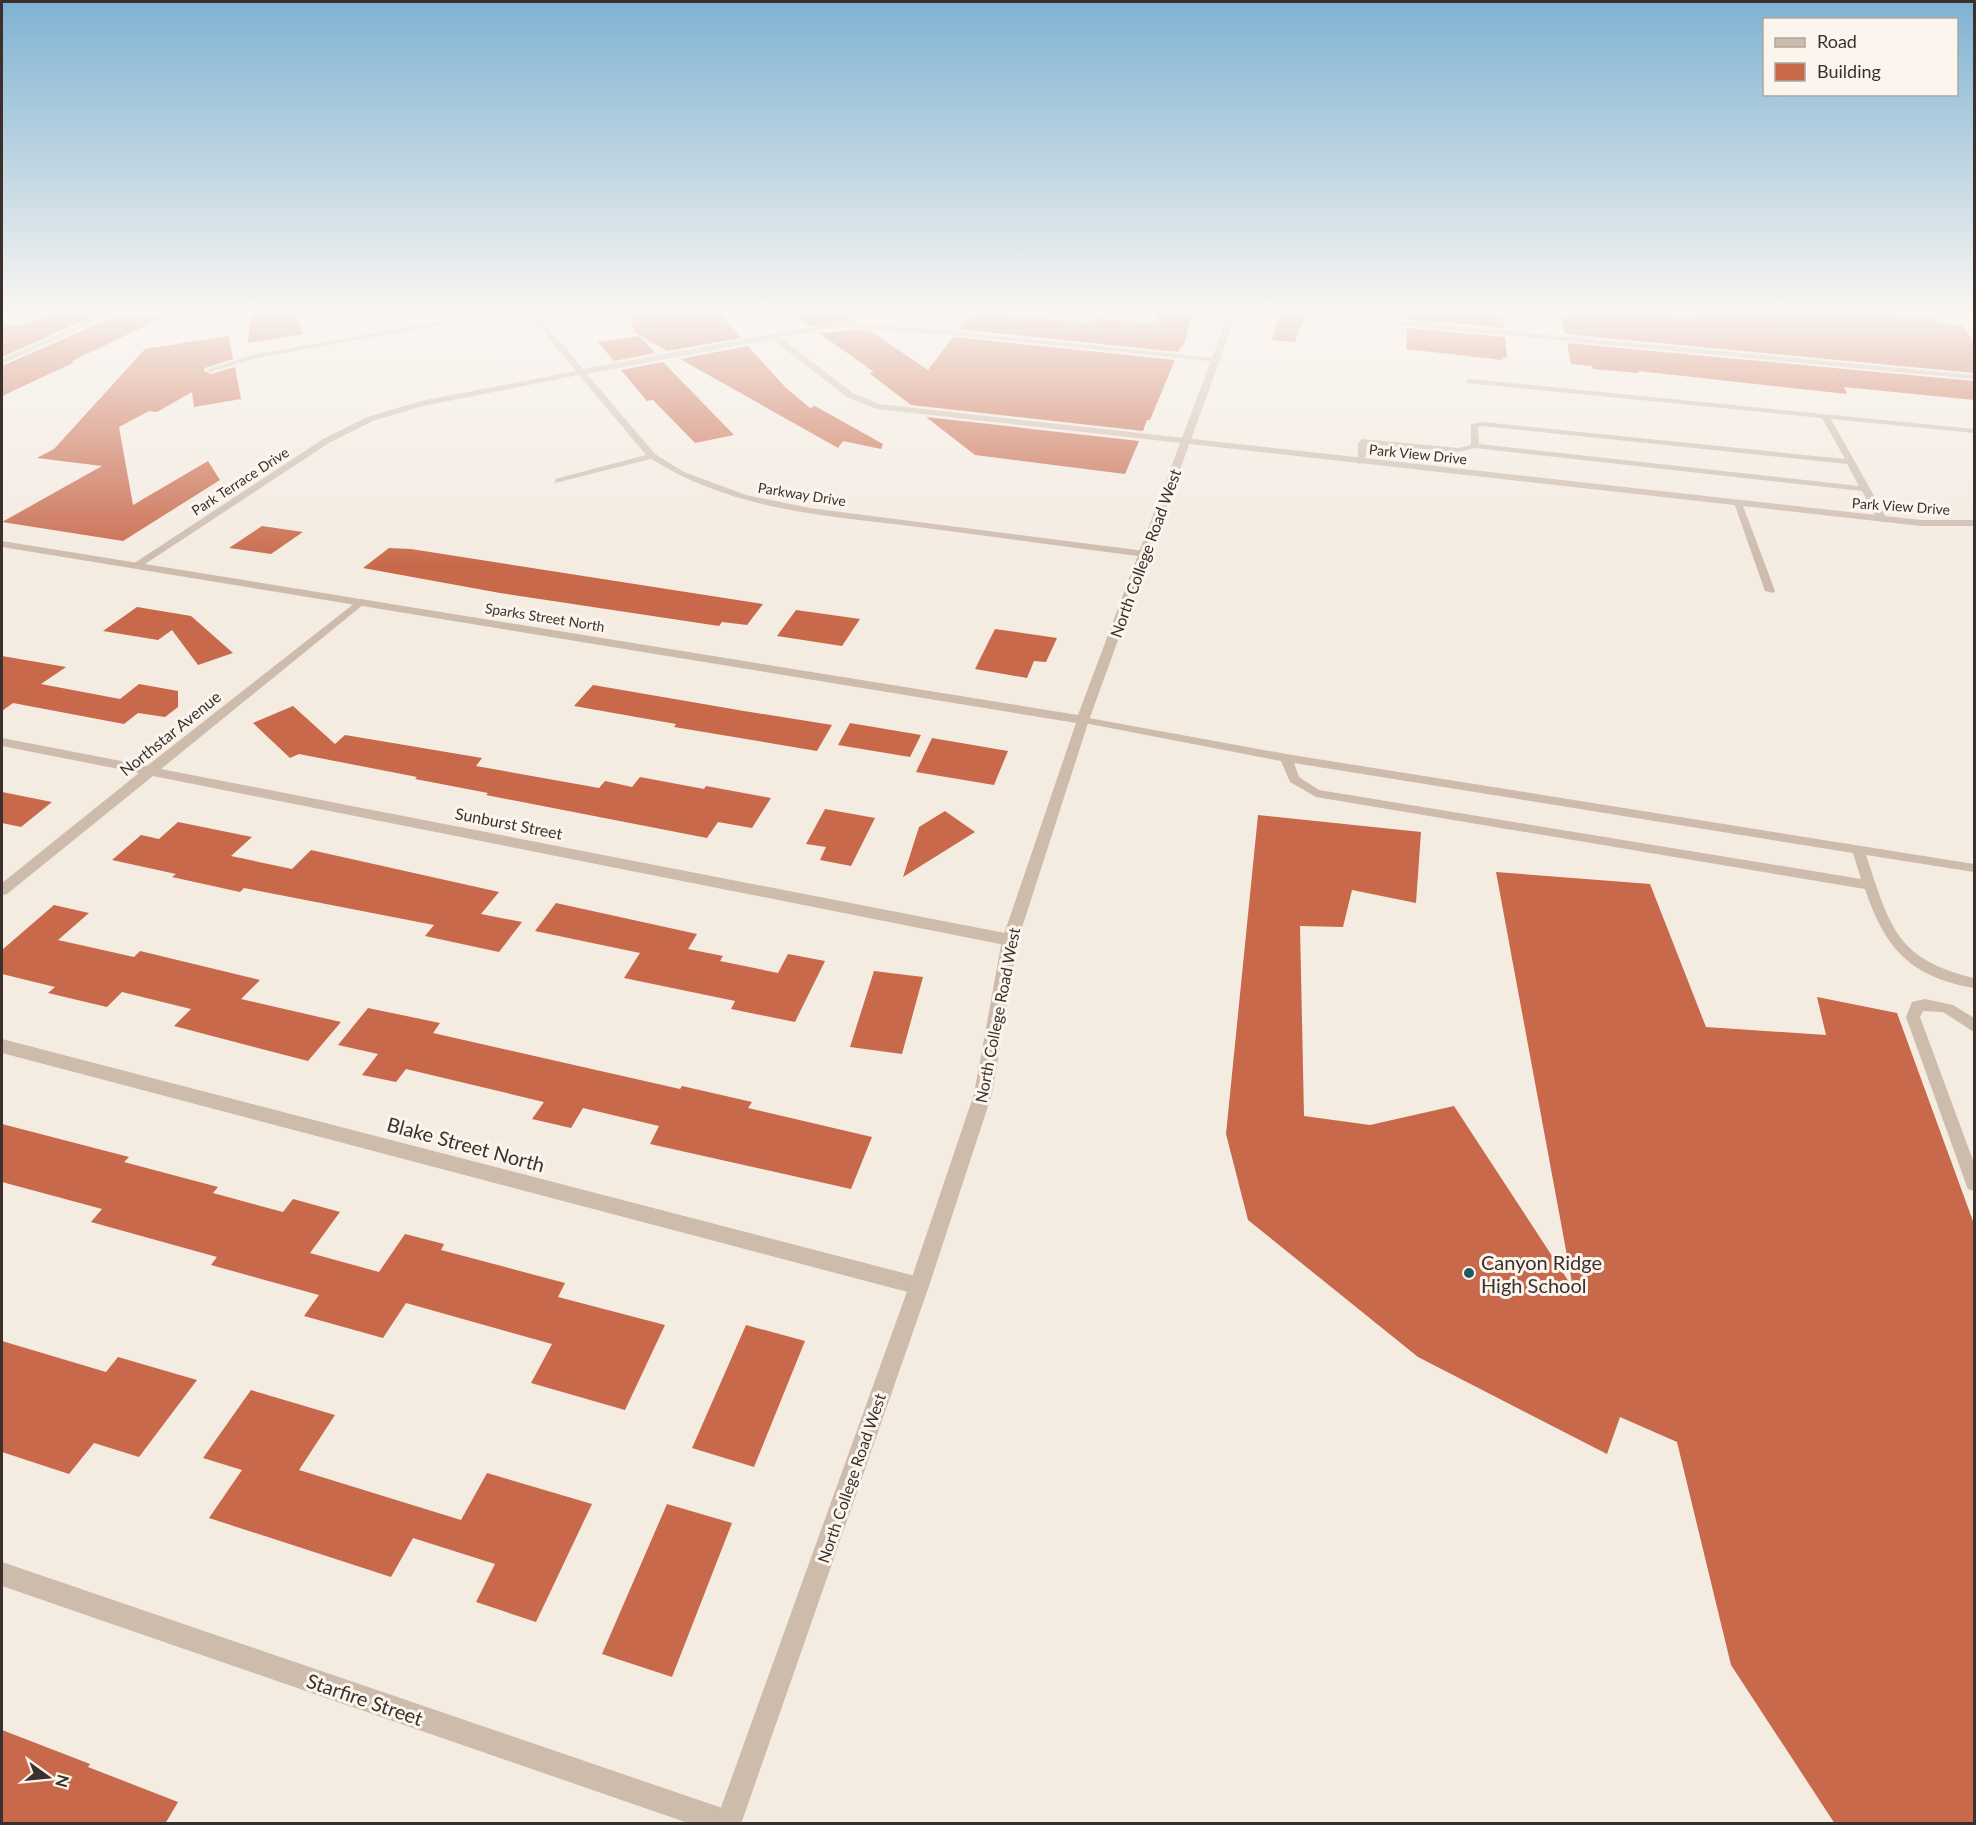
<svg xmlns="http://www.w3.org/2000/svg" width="1976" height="1825" font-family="Lato,sans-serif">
	<rect width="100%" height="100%" fill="#f4ebe1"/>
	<path fill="#c8694b" d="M57 310 100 313 2 357V324L20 326Z
		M251 310H295L303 334 248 343Z
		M630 310H716L741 338 667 351 634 332Z
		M788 310H839L856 322 809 326Z
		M1159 310H1193L1185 341 1178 352 959 329 974 311 1091 323 1094 318 1155 323Z
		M1280 310H1307L1295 342 1272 340Z
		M1408 310H1502L1504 328 1408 319Z
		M1560 310H1634L1693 317V310H1845L1934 318 1938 324 1961 325 1974 341V373L1565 334Z
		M118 315 160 319 72 361 73 363 2 396V366Z
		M1407 328 1505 337 1507 358 1502 357V360L1406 349Z
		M855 330 870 331 928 370 953 337 1175 360 1150 420H1147L1143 431 911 405 869 373 874 372 819 333Z
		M229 336 233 359 205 368 204 371 211 374 235 367 241 399 194 407 192 392 157 412 149 411 119 427 133 505 208 461 220 480 123 541 2 522 102 466 37 458 54 449 145 349Z
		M639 336 655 353 614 361 598 342Z
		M1567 343 1974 381V400L1844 387 1847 394 1638 371 1639 373 1593 369 1592 366 1571 364Z
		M748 346 786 388 810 408 815 406 883 444 881 449 843 441 838 448 680 359Z
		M663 362 734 435 695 443 653 400 647 401 621 370Z
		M926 417 1139 441 1125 474 975 455Z
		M262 526 303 532 271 554 229 548Z
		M389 548 411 549 763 604 747 625 722 622 719 626 500 593 363 568Z
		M137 607 191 616 233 653 198 665 172 630 158 640 103 631Z
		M796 610 860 619 842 646 777 636Z
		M995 629 1057 638 1046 662 1034 661 1027 678 975 669Z
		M2 656 66 667 41 684 120 699 139 684 178 691V707L165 717 138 713 124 724 13 703 2 711Z
		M593 685 744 711 832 725 817 751 674 727 676 724 574 706Z
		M293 706 335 744 345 735 482 758 476 766 599 788 605 781 632 787 640 777 704 789 706 786 771 798 752 828 718 822 707 838 486 795 488 793 415 779 417 777 299 754 290 758 253 723Z
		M850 723 921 735 910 757 838 745Z
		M932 738 1008 751 994 785 916 772Z
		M2 792 52 802 21 827 2 823Z
		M825 809 875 818 851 866 820 860 826 847 806 844Z
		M945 811 975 832 903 877 919 827Z
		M1258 815 1421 832 1416 903 1352 890 1343 927 1300 926 1304 1116 1370 1125 1454 1106 1573 1288 1496 872 1650 884 1706 1027 1826 1035 1817 997 1897 1013 1974 1224V1824H1835L1731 1665 1677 1442 1620 1417 1607 1454 1418 1357 1248 1220 1226 1134Z
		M178 822 252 837 231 856 292 869 311 850 499 892 481 914 522 922 499 952 425 936 434 925 244 888 240 892 172 877 176 874 112 860 141 835 159 839Z
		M556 903 697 934 688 949 723 956 720 961 778 973 788 954 825 961 795 1022 731 1009 735 1001 624 978 640 953 535 931Z
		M54 905 89 913 58 940 134 957 140 951 260 980 241 999 341 1022 308 1061 174 1026 191 1009 122 992 107 1007 48 993 55 987 2 974V950Z
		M874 971 923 977 902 1054 850 1047Z
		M368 1008 440 1023 433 1033 680 1089 682 1086 752 1102 748 1108 872 1137 851 1189 650 1144 659 1126 583 1108 571 1128 532 1119 544 1102 406 1069 396 1082 362 1075 378 1054 338 1045Z
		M2 1124 129 1157 124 1162 218 1187 213 1193 283 1212 293 1199 340 1212 310 1253 379 1272 405 1234 444 1244 441 1250 565 1283 558 1297 665 1325 625 1410 531 1383 552 1344 406 1303 383 1338 304 1316 319 1295 211 1265 217 1257 91 1222 102 1209 2 1182Z
		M746 1325 805 1341 754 1467 692 1448Z
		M2 1341 106 1372 118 1357 197 1380 139 1457 94 1443 69 1474 2 1452Z
		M251 1390 335 1415 299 1470 461 1520 487 1473 592 1504 536 1622 476 1602 495 1564 413 1538 391 1577 209 1518 242 1470 203 1458Z
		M667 1504 732 1523 672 1677 602 1654Z
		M2 1730 90 1764 88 1767 178 1802 165 1824H2Z"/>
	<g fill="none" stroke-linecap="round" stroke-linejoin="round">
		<path fill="#cdbbac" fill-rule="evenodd" d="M1470 379 1974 429V433L1831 419 1887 519 1882 522 1877 519 1862 491 1475 448 1459 452 1367 444 1365 462 1358 464V443L1362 439 1459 448 1471 445V424L1483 422 1845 459 1822 418 1467 383 1466 381ZM1483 426 1847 464 1859 486 1479 444 1478 427Z
			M1738 500 1742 503 1775 591 1773 593 1765 591 1734 503Z
			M1083 717 1286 754 1974 864V872L1866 855C1890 926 1895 959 1974 978V988C1911 977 1885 949 1865 889L1316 797 1290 782 1281 761 1079 722V718ZM1294 763 1853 853 1861 879 1319 790 1299 777Z
			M1925 999 1953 1005 1974 1018V1032L1943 1012 1923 1011 1920 1017 1974 1163V1191L1968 1189 1966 1184 1906 1017 1912 1002Z"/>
		<path fill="#cdbbac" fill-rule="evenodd" d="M112 310H123L2 364V359Z
			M506 310H524L257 358 210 372 206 370 256 354Z
			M525 310H533L583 369 773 334 827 325 855 324 944 330 1215 358H1218V362L944 334 855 328 827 329 780 337 853 393 879 404 1921 520H1974V526H1921L877 409 847 397 772 339 587 374 655 454 684 472 746 495 810 508 1145 551 1150 554 1145 557C1069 547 994 537 918 527 823 515 735 511 651 459L555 483V479L646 455 579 375 423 406 373 421 329 443 139 568H131L130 566 323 439 367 417 421 401 576 371Z
			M1352 310H1360L1358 317 1974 375V379L1354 321 1350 319Z
			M1936 310 1974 311V315L1940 312Z
			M360 599 364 600V604L161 769 1010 934 1015 936 1018 940 1015 944 1010 946 153 776 7 894 2 895V883L139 773 2 746V738L147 766Z
			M2 1039 919 1277 926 1280 929 1286 926 1292 919 1295 2 1053Z
			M2 1562 728 1810 737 1814 741 1823 691 1824 2 1586Z"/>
		<path fill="#cdbbac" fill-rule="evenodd" d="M1230 310H1238L1089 720 1018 940 992 1094 929 1286 741 1824H715L909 1286 974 1094 1002 940 1076 723 2 547V541L1078 715Z"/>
	</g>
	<linearGradient id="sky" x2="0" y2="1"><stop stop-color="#7eb2d2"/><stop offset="0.55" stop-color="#faf6f2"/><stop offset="1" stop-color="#faf6f2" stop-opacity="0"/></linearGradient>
	<rect width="1976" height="566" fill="url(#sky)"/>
	<circle fill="#1f5a5e" stroke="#fbf5ee" stroke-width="2" cx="1469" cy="1273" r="6"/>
	<g text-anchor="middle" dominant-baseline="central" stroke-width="6" stroke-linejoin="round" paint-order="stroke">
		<g font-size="14" fill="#3b302b" stroke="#fbf5ee">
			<text transform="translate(1418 454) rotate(6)">Park View Drive</text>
			<text transform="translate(240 481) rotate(-33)">Park Terrace Drive</text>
			<text transform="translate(802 494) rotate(9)">Parkway Drive</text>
			<text transform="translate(1901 506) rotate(4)">Park View Drive</text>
			<text transform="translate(545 617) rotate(9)">Sparks Street North</text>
		</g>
		<g font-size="16" fill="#3b302b" stroke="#fbf5ee">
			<text transform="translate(1145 553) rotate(-70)">North College Road West</text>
			<text transform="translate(170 733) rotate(-39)">Northstar Avenue</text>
			<text transform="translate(509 823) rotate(11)">Sunburst Street</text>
			<text transform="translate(997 1015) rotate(-79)">North College Road West</text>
			<text transform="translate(851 1478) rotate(-71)">North College Road West</text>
		</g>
		<g font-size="20" fill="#3b302b" stroke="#fbf5ee">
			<text transform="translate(466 1144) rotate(15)">Blake Street North</text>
			<text transform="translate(365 1699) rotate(19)">Starfire Street</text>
		</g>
		<g font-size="20" fill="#3b302b" stroke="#fbf5ee" text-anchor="start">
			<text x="1481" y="1262">Canyon Ridge<tspan x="1481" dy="23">High School</tspan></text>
		</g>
	</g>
	<rect width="1976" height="1825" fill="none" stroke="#3b302b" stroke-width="6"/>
	<rect x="1763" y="18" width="195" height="78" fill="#fbf5ee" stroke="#aea6a0" stroke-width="1.5"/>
	<rect x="1775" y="38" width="30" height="9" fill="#cdbbac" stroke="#aea6a0" stroke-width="1.5"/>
	<text x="1817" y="48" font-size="18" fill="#3b302b">Road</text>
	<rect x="1775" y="63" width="30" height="18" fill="#c8694b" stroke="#aea6a0" stroke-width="1.5"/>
	<text x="1817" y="78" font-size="18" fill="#3b302b">Building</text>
	<g transform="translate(48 1777) rotate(105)" stroke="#fbf5ee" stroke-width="4.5" paint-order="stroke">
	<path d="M0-4.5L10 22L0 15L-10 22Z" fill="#3b302b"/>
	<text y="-9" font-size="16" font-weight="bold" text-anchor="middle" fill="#3b302b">N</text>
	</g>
</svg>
